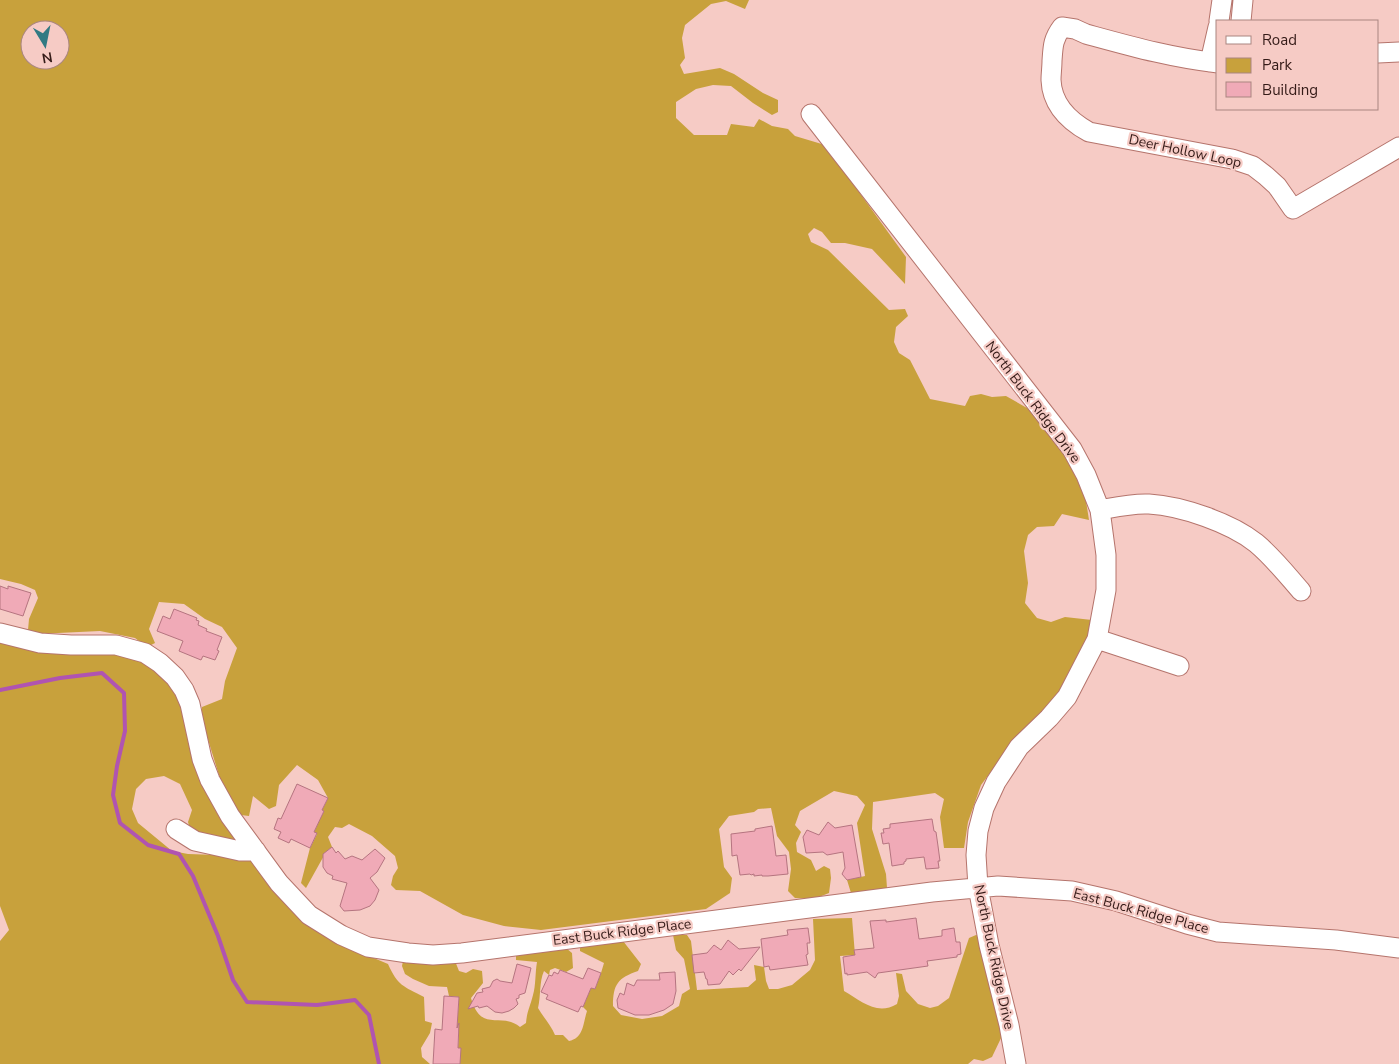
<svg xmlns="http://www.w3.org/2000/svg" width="1399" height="1064" font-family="'Nunito Sans',sans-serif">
	<rect width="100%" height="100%" fill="#f6cbc5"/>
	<path fill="#c8a13c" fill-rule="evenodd" d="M0 0H749L745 9 726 1 711 4 685 25 682 38 685 58 680 65 684 74 720 68 734 74 763 93 778 100V112L772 115 753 103 731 86 713 85 696 89 676 102V118L694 135H727L731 124 754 127 759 119 772 126 788 129 795 136 825 145 906 257 905 284 872 249 845 243H831L822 232 814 228 808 234 811 242 828 250 889 310 905 309 908 316 896 327 894 342 899 353 910 360 930 399 965 406 970 396 981 394 992 397 1006 396 1034 412 1071 465 1086 501 1089 520 1062 514 1054 526 1037 527 1028 535 1024 551 1028 583 1025 603 1037 618 1051 622 1065 617 1092 620 1087 646 1074 671 1045 713 1005 753 981 785 968 822 964 848H944L940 817 944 799 935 793 873 802 872 829 886 874 887 888 851 893 847 880 865 876 857 823 865 805 857 796 834 791 800 811 795 825 801 832 796 843 797 852 811 860 816 871 824 866 830 869 831 878 829 893 814 899 795 898 788 891 791 869 789 852 777 836 771 808 758 809 754 812 729 816 719 829 724 867 732 878 730 893 706 909 541 930 504 926 463 915 420 891 396 890 391 885 393 876 398 868 395 856 372 836 349 824 342 828 335 827 328 837 332 847 326 852 306 888 301 883 310 848 317 834 314 832 324 811 322 810 328 798 318 780 297 765 279 785 276 806 269 809 253 796 249 816 241 815 222 785 202 720V707L222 699 225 681 237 648 222 627 205 619 184 604 159 602 149 629 155 643 147 647 135 638 100 631 37 634 28 630 29 619 38 598 35 590 21 584 0 579ZM30 30H60V60H30Z
		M0 639 129 656 152 667 174 688 236 838 230 842 214 839 190 829 188 822 192 810 180 784 164 776 146 779 136 789 132 809 138 823 172 851 188 854 217 855 252 858 350 948 388 964C398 986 403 986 424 997L425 1021 432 1023 430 1033 421 1048 422 1057 430 1064H0V941L9 930 0 906Z
		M852 918 855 955 840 956 844 991C861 1001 877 1016 897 1004L899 996 896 973 902 974 906 991 918 1004 930 1008 938 1006 949 998 969 938 976 935 981 936 1002 1036 992 1057 983 1061 974 1059 968 1064H460L458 1048 459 1033 457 1026 459 997 449 996 447 987 429 986 413 979 405 974 402 966 403 961H455L459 971 466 973 473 969 482 971 483 983 471 998C481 1034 501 1011 520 1027L526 1023C527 1011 530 1007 533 995 536 985 535 973 537 962L516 960V952L566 948 572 953 573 968 566 972 555 968 550 970 549 975 544 971C539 982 541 996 538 1008 543 1017 551 1025 555 1035H563L569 1041C584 1038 583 1023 587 1011L583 1007 591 988 595 989 601 973 604 963 580 951V945L623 941 641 964 638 971C618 978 613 984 613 1006L621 1015 642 1019 662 1016 679 1006 682 994 690 989 684 959 676 950 673 935H687L691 941 697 990 748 987 756 980 754 965 764 967 766 981 769 989H778L792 985 810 970 815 960 813 919Z"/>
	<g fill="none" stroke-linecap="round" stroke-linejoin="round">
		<path stroke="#b054b1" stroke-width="4" d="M0 690 60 678 102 673 124 693 125 731 117 766 113 795 120 823 148 845 179 854 193 876 218 936 233 980 247 1002 317 1005 355 1000 369 1015 379 1064"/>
	</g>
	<path fill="#f0aab7" stroke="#b57480" d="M0 586 8 589V586L31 593 23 616 0 609Z
		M174 609 197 618 196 620 199 621 198 625 207 629 206 631 222 637 217 650 219 651 215 660 203 656 201 660 179 651 183 641 157 631 163 616 170 619Z
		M297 784 328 798 322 810 324 811 314 832 317 833 310 848 291 839 289 843 278 838 281 832 274 829 278 818 281 819Z
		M932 819 934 831 936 832 938 846 940 861H938L939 868 926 869 924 857 906 859V861L904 862V864L892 866 889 843 883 844 881 833H884L883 829 890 828V824Z
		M828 822 835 828 852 825 861 877 847 880 842 874 845 868 843 852 827 855 823 852 806 853 803 837 807 830 819 835Z
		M772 826 776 856 786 855 788 874 768 876H762V875L754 876V874L751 875 750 874 740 875 737 855 732 856 731 834 755 831V829Z
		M332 847 336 853 338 851 345 859 352 856 362 860 375 849 385 858 377 872 370 878 379 890 375 900 370 906 360 910 344 911 340 906 347 883 332 879 333 876 327 873 323 867V854Z
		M916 918 919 939 942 936V930L954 928 956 942H960L961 954 957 955V957L927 961 928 966 878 973 875 978 867 972 847 975V973L845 974 843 957 855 955 854 950 874 948 870 921 886 920V922Z
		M808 928 810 943H807L808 954 806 955 808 965 770 970 769 966 764 967 761 939 788 935 787 930Z
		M728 940 739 949 760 947 741 971 739 969 733 975 729 971 720 984 708 985 707 979H706L704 972 694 973 692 955 707 953 714 945 721 950Z
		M517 964 531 968 525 993 519 995V998L516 999 518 1004 514 1008 509 1011 502 1013 495 1012 487 1006 479 1008 478 1006 468 1009 477 993 483 992 482 989 490 987 493 981 497 979 500 981 512 983Z
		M588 968 601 973 595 989 591 988 583 1007 581 1006 578 1012 546 999 548 995 541 992 549 975 552 976 554 972 558 974 560 970 583 979Z
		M675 972 676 991 673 1004 664 1010 649 1015H635L618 1008 617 1000 620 993 624 995 627 983 634 986 637 980H660L659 973Z
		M444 996 459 997 457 1028 459 1023 458 1048H461L460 1064H433L435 1029 442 1030Z"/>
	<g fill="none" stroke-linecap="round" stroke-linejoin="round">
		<g stroke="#b5746c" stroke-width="21">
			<path id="minor" d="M1219 21 1222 0
				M1241 21 1243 0
				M1378 53 1399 52
				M1210 62 1218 27
				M1218 63C1172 58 1130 46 1086 34L1075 29 1062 27C1053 39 1053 46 1052 61 1052 67 1051 74 1051 80 1052 105 1069 121 1089 132L1232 159 1253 166 1266 176 1277 186 1293 209 1399 147
				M811 114 1072 449 1086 475 1100 510 1106 555V590L1097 639 1067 697 1049 718 1019 747 996 782 984 808 978 831 976 855 978 887 989 945 1009 1025 1016 1064
				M1100 510C1116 507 1133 503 1149 504 1182 506 1231 523 1256 543 1273 557 1287 575 1301 591
				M0 633 40 643 71 645H116L145 653 160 663 175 677 184 690 190 704 202 759 210 780 230 816 279 883 309 915 341 935 368 947 408 953 433 955 462 953 932 892 998 886 1072 891 1116 901 1187 924 1218 932 1336 940 1399 948
				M1097 639 1179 666
				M176 829 195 841 240 851H256"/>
		</g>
		<use href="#minor" stroke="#fff" stroke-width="19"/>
	</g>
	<g text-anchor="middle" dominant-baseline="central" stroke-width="4.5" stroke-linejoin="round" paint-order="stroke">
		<g font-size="14" fill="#351b18" stroke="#f6cbc5">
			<text transform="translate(1185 151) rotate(12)">Deer Hollow Loop</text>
			<text transform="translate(1033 402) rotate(53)">North Buck Ridge Drive</text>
			<text transform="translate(1141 911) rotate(15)">East Buck Ridge Place</text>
			<text transform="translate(622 932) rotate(-7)">East Buck Ridge Place</text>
			<text transform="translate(994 957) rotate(78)">North Buck Ridge Drive</text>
		</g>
	</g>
	<rect x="1216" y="20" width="162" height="90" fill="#f6cbc5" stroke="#a98580"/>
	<rect x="1226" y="36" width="25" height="8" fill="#ffffff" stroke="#a98580"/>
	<text x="1262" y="45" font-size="15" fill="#351b18">Road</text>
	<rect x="1226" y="58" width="25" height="15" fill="#c8a13c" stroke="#a98580"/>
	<text x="1262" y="70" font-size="15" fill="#351b18">Park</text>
	<rect x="1226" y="82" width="25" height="15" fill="#f0aab7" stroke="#a98580"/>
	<text x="1262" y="95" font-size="15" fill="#351b18">Building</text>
	<g transform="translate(45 45) rotate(170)"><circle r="24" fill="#f6cbc5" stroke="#a98580"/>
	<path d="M0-4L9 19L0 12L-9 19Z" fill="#327a83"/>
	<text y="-8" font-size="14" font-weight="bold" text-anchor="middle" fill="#351b18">N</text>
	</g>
</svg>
